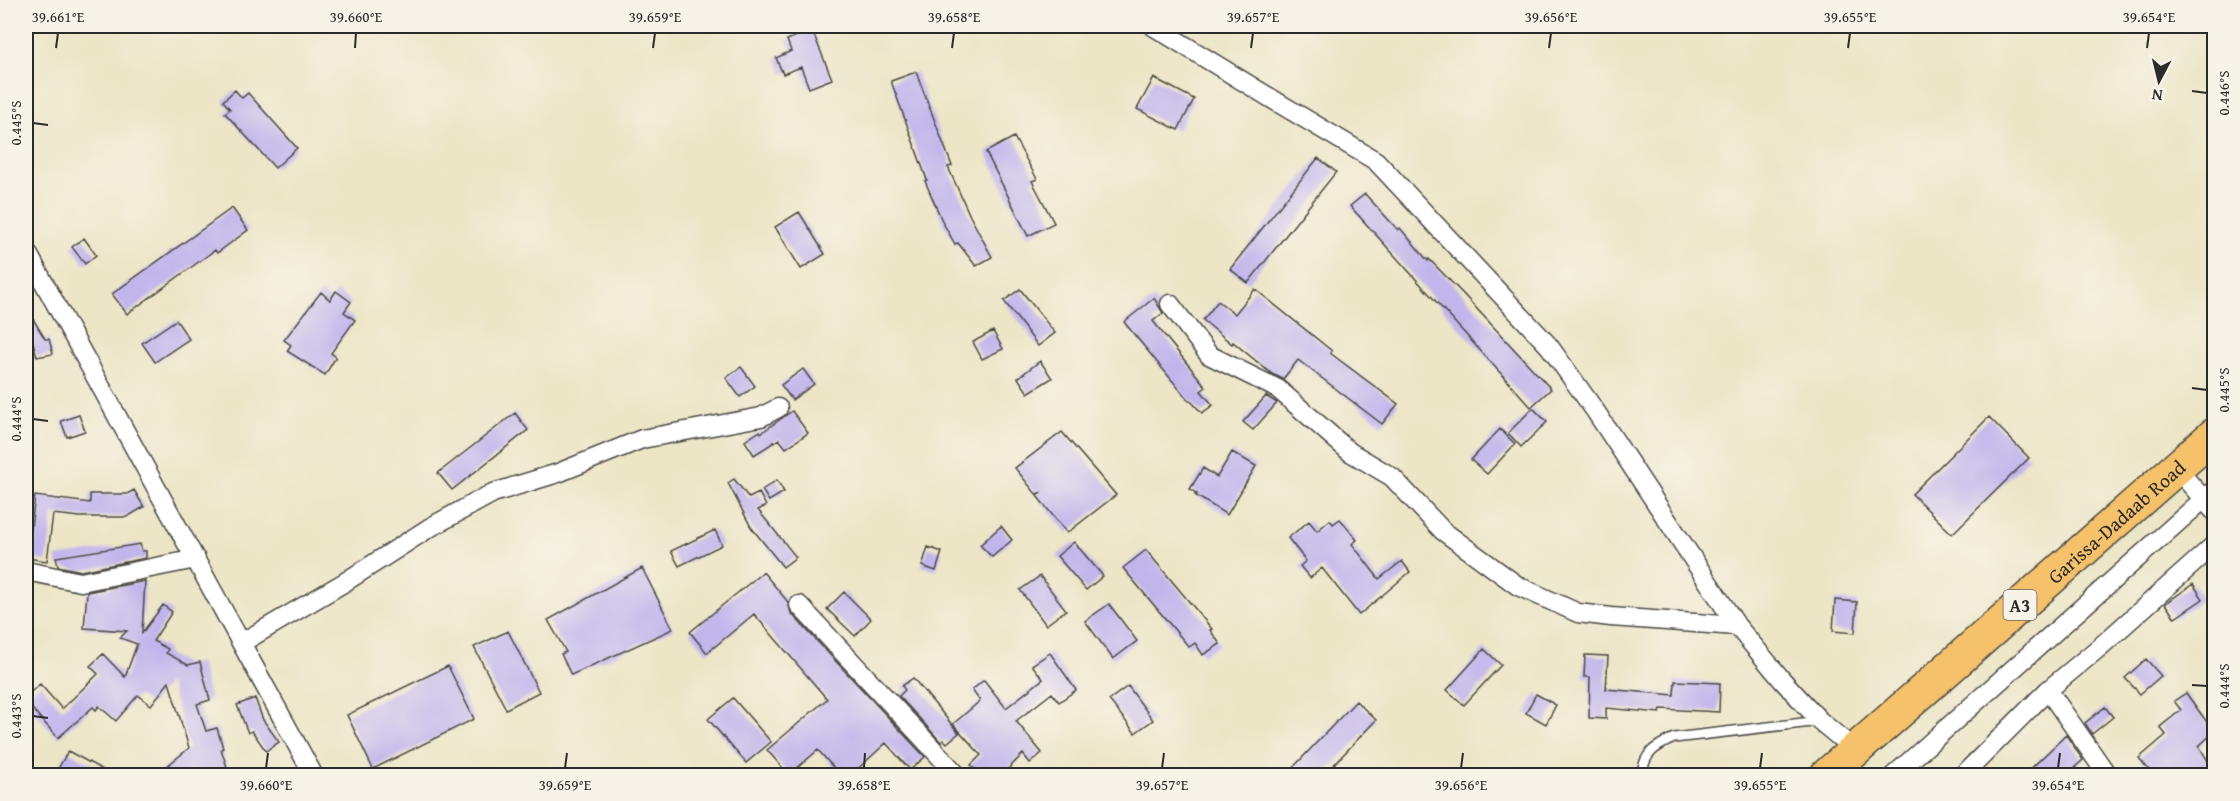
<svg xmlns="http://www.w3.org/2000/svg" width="2240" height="801" font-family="'Gentium Book Plus',serif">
	<rect width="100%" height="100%" fill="#f7f3e8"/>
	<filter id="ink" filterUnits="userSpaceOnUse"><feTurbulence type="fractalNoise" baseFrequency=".0167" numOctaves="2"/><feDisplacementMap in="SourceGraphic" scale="12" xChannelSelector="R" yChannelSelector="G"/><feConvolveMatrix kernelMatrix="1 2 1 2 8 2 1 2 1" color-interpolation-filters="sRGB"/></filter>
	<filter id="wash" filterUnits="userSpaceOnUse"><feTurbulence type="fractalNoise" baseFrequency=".008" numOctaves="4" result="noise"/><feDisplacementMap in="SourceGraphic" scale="24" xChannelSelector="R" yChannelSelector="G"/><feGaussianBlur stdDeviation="1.35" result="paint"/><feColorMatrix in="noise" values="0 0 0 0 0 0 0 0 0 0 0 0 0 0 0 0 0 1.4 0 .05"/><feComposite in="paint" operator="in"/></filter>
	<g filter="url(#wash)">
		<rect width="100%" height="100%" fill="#ece5c6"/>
		<g id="blocks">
			<path fill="#c2b5ec" d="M812 30 832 79 809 88 801 67 783 74 776 58 791 51 787 40Z
				M916 72 952 166 948 167 970 216 992 257 976 266 958 243 955 244 943 223 925 181 927 180 891 81Z
				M1154 78 1194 99 1178 130 1137 109Z
				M235 90 242 98 248 93 297 148 275 168 225 113 230 109 223 101Z
				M1014 137 1037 179 1032 181 1054 223 1028 236 986 152Z
				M1318 158 1336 172 1248 283 1230 269Z
				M1365 194 1398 230 1400 228 1428 261 1429 259 1464 295 1551 389 1531 407 1350 206Z
				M232 208 248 230 217 253 215 250 127 314 112 294Z
				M799 212 825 254 801 269 775 227Z
				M84 238 96 255 85 264 72 247Z
				M1020 289 1055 333 1038 346 1004 301Z
				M1255 289 1332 351 1330 353 1398 404 1382 424 1298 360 1283 379 1272 374 1233 342 1232 344 1203 320 1218 301 1235 314Z
				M336 291 351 302 344 312 355 320 331 353 336 357 325 375 287 351 291 345 284 340 321 292 330 300Z
				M1154 298 1163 313 1153 321 1206 387 1201 391 1213 405 1202 413 1190 400 1189 401 1124 322Z
				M30 314 45 339H49L53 354 37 357 26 315Z
				M176 320 189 339 155 362 142 343Z
				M993 331 1003 349 982 359 973 342Z
				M1040 361 1052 378 1028 393 1018 378Z
				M741 367 755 386 740 397 726 378Z
				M803 369 814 384 792 400 781 385Z
				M1266 396 1277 403 1253 430 1243 422Z
				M1533 408 1547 422 1521 447 1508 433Z
				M792 411 808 433 786 448 779 439 754 455 745 441 760 431 761 433Z
				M515 413 528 430 452 490 438 473Z
				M79 415 85 431 67 437 61 421Z
				M1989 417 2029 458 1952 534 1912 494Z
				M1500 429 1515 444 1487 474 1471 460Z
				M1062 432 1116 495 1067 533 1037 496 1040 493 1036 494 1015 468Z
				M1232 452 1256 466 1227 515 1195 495 1197 494 1190 489 1203 468 1217 477Z
				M734 479 749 498 759 493 766 506 758 510 796 557 783 567 751 527 728 483Z
				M777 480 784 492 769 501 762 490Z
				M134 490 144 507 127 517H80L53 514 47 561 27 558 35 496 90 503V494H127Z
				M1340 519 1357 540 1352 544 1379 579 1402 561 1410 572 1359 615 1322 568 1310 578 1300 566 1306 561 1288 538 1309 521 1317 531 1330 520 1333 524Z
				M1001 526 1012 540 992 557 980 545Z
				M715 530 722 545 679 566 671 551Z
				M1074 542 1103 576 1086 590 1057 556Z
				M140 544 142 551H146V558L81 571 58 566 56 557Z
				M928 547 942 552 936 571 922 566Z
				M1146 550 1212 629 1210 630 1220 644 1203 655 1195 643 1189 647 1123 568Z
				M642 568 673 629 571 675 561 654 566 652 548 620Z
				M763 572 788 602 791 613 925 757 910 770 886 743 850 776H841L818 750 789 775 767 750 827 699 754 614 707 653 690 632Z
				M1040 576 1066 610 1046 625 1020 590Z
				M145 581 142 633 163 605 172 612 153 641 168 649 166 653 188 665 200 662 210 700 197 704 206 731 217 728 223 748 221 749 230 776H155L189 748 169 682 151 705 138 695 116 721 99 706 96 710 93 707 58 738 26 702V696L40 684 62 709 98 674 90 666 103 654 125 677 137 644 120 638 127 631 84 628 87 592Z
				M2193 584 2203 599 2175 618 2165 604Z
				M844 592 871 619 855 636 827 609Z
				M1835 600 1857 602 1855 633 1833 631Z
				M1109 604 1137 641 1113 659 1085 621Z
				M508 631 539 692 506 709 474 647Z
				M1484 649 1501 665 1464 705 1447 690Z
				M1050 653 1076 690 1059 702 1052 693 1016 721 1042 753 1030 763 1023 754 1001 776H981L971 765 981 755 953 724 980 701 972 690 984 680 1006 708 1043 679 1032 665Z
				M1585 655 1608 656 1606 689 1674 695 1675 681 1720 683 1719 712 1661 709 1660 713 1606 708V719L1589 718 1590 677H1584Z
				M2146 659 2161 676 2140 694 2125 678Z
				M448 666 474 719 373 769 347 715Z
				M913 678 959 733 947 743 944 740 941 742 899 696 905 690 902 686Z
				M1128 686 1153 720 1135 733 1109 700Z
				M2186 693 2214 732 2199 746 2214 771 2208 776H2154L2139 758 2166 735 2160 727 2181 710 2174 701Z
				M1536 694 1556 705 1546 724 1526 713Z
				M255 698 263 720 279 742 266 751 252 731 248 733 237 705Z
				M733 698 771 742 746 763 708 719Z
				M1356 701 1376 720 1323 776H1285Z
				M2105 707 2113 717 2092 734 2085 723Z
				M2066 735 2083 760 2075 767 2082 776H2023Z
				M68 751 114 776H54Z"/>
		</g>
	</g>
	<g filter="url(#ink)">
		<use href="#blocks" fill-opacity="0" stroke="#484742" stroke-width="1.5"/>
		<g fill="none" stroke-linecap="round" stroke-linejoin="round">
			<g stroke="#484742" stroke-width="12">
				<path id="lane" d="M1642 776C1643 753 1656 746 1674 738L1820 721"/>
			</g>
			<g stroke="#484742" stroke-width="21">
				<path id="street" d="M1153 26 1277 102 1376 161 1549 346 1596 412 1737 626
					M26 250 314 776
					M1170 304 1209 355 1278 389 1350 452 1392 477 1443 531 1518 586 1578 613 1611 617 1737 626 1783 681 1820 721 1855 750
					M2176 468 2214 511
					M26 571 81 582 196 559
					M799 605 958 776
					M241 643 345 582 429 528 493 493 558 473 642 439 761 417 778 408
					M2048 690 2108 776
					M1893 776 2214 490
					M1962 776 2048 690 2101 646 2214 545"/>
			</g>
			<g stroke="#484742" stroke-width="36">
				<g id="highway">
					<path id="s1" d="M1826 776 2214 435"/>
				</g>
			</g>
			<use href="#lane" stroke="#fff" stroke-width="9"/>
			<use href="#street" stroke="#fff" stroke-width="18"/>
			<use href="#highway" stroke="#f5c16b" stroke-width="33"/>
		</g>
	</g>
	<path fill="none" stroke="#2b2b2b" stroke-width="2" d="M56 48 58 33M355 48 356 33M653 48 655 33M952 48 954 33M1251 48 1253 33M1549 48 1551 33M1848 48 1850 33M2147 48 2149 33M2192 91 2207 93M33 123 48 125M2192 388 2207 390M33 419 48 421M2192 685 2207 686M33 716 48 718M266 768 268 753M565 768 567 753M864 768 865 753M1162 768 1164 753M1461 768 1463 753M1760 768 1762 753M2058 768 2060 753"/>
	<g text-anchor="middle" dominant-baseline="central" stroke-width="5" stroke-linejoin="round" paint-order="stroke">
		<rect fill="#f7f3e8" stroke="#686764" stroke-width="1.5" x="2003.5" y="590" width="33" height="30" rx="4.5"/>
		<g font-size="18" font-weight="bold" fill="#2b2b2b">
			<text x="2020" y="605">A3</text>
		</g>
		<g font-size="20" fill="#2b2b2b" stroke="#f7f3e8">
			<text stroke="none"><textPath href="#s1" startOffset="386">Garissa-Dadaab Road</textPath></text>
		</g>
	</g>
	<rect width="2240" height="801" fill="none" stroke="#f7f3e8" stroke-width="66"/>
	<g transform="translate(2159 81) rotate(187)" stroke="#f7f3e8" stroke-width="4.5" paint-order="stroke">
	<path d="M0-4.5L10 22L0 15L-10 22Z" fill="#2b2b2b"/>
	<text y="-9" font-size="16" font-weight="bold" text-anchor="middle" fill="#2b2b2b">N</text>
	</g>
	<rect x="33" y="33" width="2174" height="735" fill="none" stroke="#2b2b2b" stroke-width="2"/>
	<g font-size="15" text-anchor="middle" fill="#2b2b2b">
		<text x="58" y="22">39.661°E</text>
		<text x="356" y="22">39.660°E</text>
		<text x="655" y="22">39.659°E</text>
		<text x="954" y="22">39.658°E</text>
		<text x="1253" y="22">39.657°E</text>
		<text x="1551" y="22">39.656°E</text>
		<text x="1850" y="22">39.655°E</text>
		<text x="2149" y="22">39.654°E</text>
		<text transform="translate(2224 93) rotate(-90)" y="5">0.446°S</text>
		<text transform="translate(16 123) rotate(-90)" y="5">0.445°S</text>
		<text transform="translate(2224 390) rotate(-90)" y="5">0.445°S</text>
		<text transform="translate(16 419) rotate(-90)" y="5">0.444°S</text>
		<text transform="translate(2224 686) rotate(-90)" y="5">0.444°S</text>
		<text transform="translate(16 716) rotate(-90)" y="5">0.443°S</text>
		<text x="266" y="790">39.660°E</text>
		<text x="565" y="790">39.659°E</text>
		<text x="864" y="790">39.658°E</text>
		<text x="1162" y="790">39.657°E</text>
		<text x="1461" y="790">39.656°E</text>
		<text x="1760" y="790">39.655°E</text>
		<text x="2058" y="790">39.654°E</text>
	</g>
</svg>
